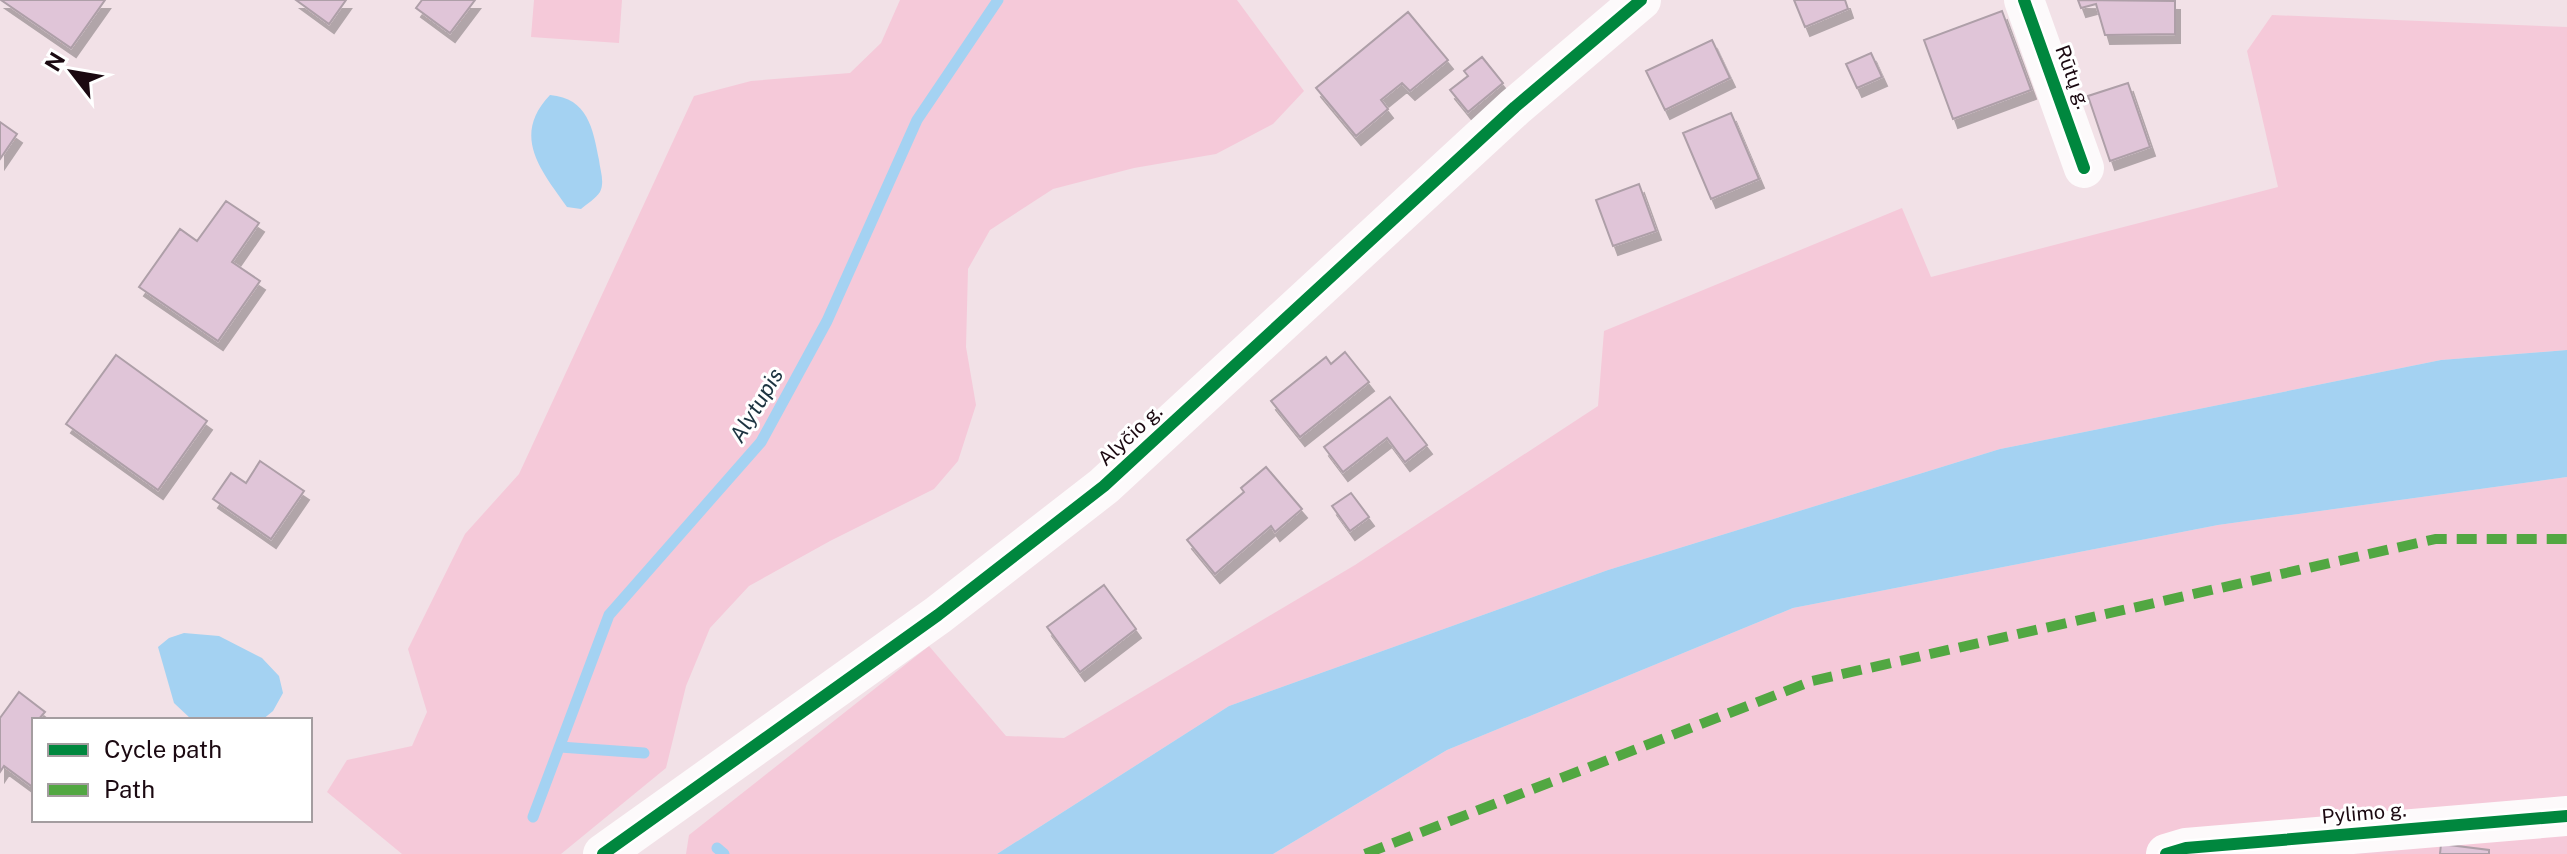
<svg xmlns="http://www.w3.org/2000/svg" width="2567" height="854" font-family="'Public Sans',sans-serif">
	<defs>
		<filter id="shadow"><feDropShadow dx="5" dy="9" stdDeviation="0" flood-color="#0004"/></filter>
	</defs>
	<rect width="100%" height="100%" fill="#f2e1e7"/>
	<path fill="#f5c9d9" d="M534 0H622L619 43 531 37Z
		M900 0H1237L1304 91 1273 124 1216 154 1134 168 1053 189 990 230 968 269 966 347 976 405 958 461 934 489 830 541 749 586 710 628 686 686 666 768 561 854H402L327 792 347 760 412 746 427 712 408 649 465 534 519 474 694 96 751 81 850 73 881 43Z
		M2272 15 2567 27V350L2441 360 2000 449 1608 570 1229 706 997 854H686L689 835 929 646 1006 736 1064 738 1355 565 1598 406 1604 331 1902 208 1931 277 2278 187 2247 51Z
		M2567 477V854H1273L1447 750 1793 608 2218 525Z"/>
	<path fill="#a4d2f2" d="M550 95C588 98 593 129 599 160 600 170 605 182 600 192 596 198 587 204 581 209L567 207C541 170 511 136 550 95Z
		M2567 350V477L2218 525 1793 608 1447 750 1273 854H997L1229 706 1608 570 2000 449 2441 360Z
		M184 633 219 636 262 658 279 676 283 693 273 711 262 720 191 719 174 703 158 647 169 638Z"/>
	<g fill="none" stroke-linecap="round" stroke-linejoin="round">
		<path stroke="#a4d2f2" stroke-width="11" d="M560 747 644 753
			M533 817 609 615 761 442 827 321 917 120 998 0
			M717 848 724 854"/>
	</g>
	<path fill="#e0c5d8" stroke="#ae9fa8" stroke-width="2" filter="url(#shadow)" d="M1 0H105L71 48Z
		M296 0H346L329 24Z
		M422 0H475L450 33 416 8Z
		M1794 0H1845L1848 9 1805 27Z
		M2078 0 2175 1V34L2105 35 2096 4 2081 8Z
		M2002 11 2031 90 1953 119 1924 40Z
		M1408 12 1448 60 1410 91 1402 83 1381 100 1388 109 1356 136 1316 88Z
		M1712 40 1730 78 1665 110 1646 71Z
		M1871 53 1882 77 1857 88 1846 64Z
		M1482 57 1503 83 1468 112 1450 90 1468 76 1464 71Z
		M2128 83 2150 147 2110 161 2088 96Z
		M1731 113 1759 179 1711 199 1683 133Z
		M0 122 17 134 0 159Z
		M1639 184 1656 231 1613 246 1596 200Z
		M226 201 259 223 232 262 260 281 218 341 139 287 180 229 197 241Z
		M1345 352 1369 382 1300 437 1271 401 1326 357 1331 364Z
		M116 355 207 421 158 490 66 424Z
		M1390 397 1427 445 1405 462 1387 438 1343 472 1324 447Z
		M260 461 304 491 271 539 213 499 231 473 246 483Z
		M1266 467 1302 509 1275 532 1271 526 1215 574 1187 540 1244 492 1241 488Z
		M1351 493 1369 517 1350 531 1332 506Z
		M1104 585 1136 629 1080 672 1047 627Z
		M19 692 45 712 38 720H34V788L4 766 0 772V718Z
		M2441 844 2489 850V854H2440Z"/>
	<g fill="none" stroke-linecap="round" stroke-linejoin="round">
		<path stroke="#fdfafb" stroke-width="40" d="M2024 0 2084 168
			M603 854 938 615 1104 486 1515 107 1641 0
			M2166 854 2186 848 2567 816"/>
		<path stroke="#52a742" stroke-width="10" stroke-dasharray="20 10" stroke-linecap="butt" d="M1365 854 1812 681 2435 539H2567"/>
		<g stroke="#fff" stroke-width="17">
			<path id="cycleway" d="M2024 0 2084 168
				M603 854 938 615 1104 486 1515 107 1641 0
				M2166 854 2186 848 2567 816"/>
		</g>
		<use href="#cycleway" stroke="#00873e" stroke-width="12"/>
	</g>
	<g text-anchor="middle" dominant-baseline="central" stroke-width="6" stroke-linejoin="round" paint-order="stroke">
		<g font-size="20" fill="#1b0911" stroke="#fff">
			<text transform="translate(2073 77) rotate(70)">Rūtų g.</text>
			<text transform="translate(1130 435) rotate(-43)">Alyčio g.</text>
			<text transform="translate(2364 813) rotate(-5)">Pylimo g.</text>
		</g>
		<g font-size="22" font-style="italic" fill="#1c3340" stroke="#fff">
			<text transform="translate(756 405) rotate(-59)">Alytupis</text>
		</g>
	</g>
	<rect x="32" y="718" width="280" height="104" fill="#ffffff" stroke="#a49da0" stroke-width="2"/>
	<rect x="48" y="744" width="40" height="12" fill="#00873e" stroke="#a49da0" stroke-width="2"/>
	<text x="104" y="758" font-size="24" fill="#1b0911">Cycle path</text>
	<rect x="48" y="784" width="40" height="12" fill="#52a742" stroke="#a49da0" stroke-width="2"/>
	<text x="104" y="798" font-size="24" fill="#1b0911">Path</text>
	<g transform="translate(72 72) rotate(301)" stroke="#ffffff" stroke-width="6" paint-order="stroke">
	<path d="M0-6L14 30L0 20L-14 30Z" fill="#1b0911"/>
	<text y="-12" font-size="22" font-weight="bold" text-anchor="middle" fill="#1b0911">N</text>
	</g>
</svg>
